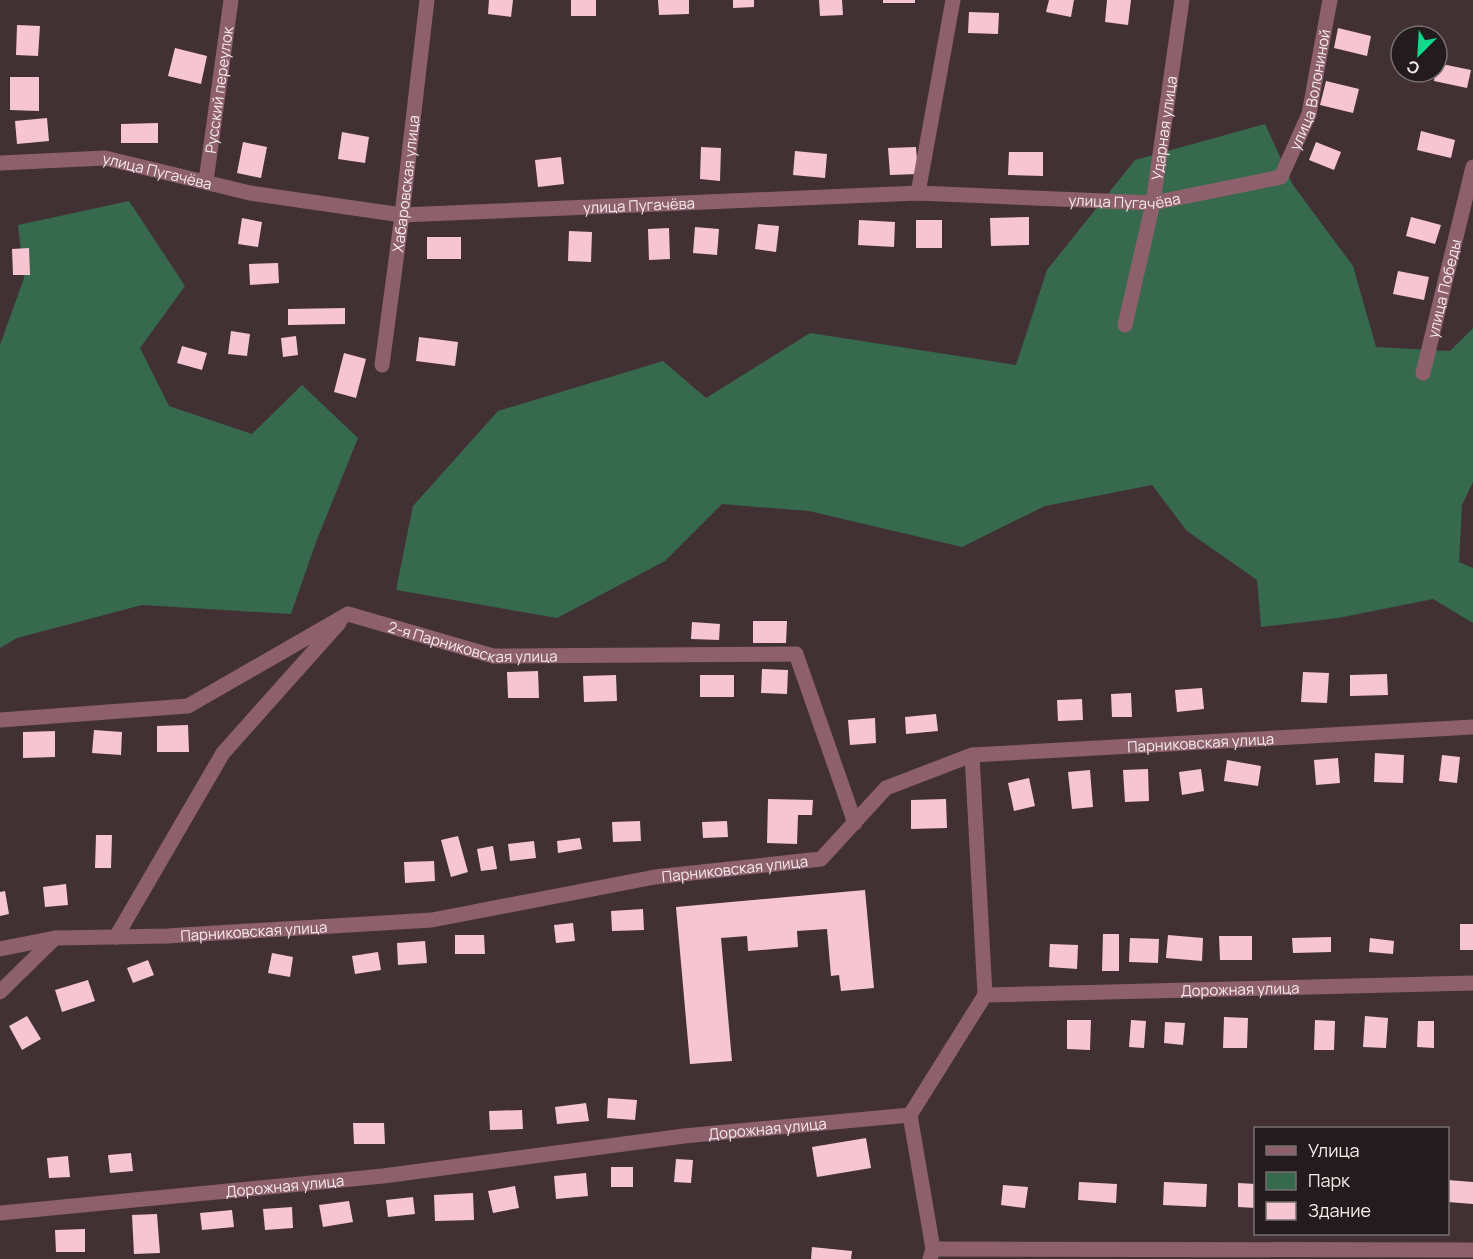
<svg xmlns="http://www.w3.org/2000/svg" width="1473" height="1259" font-family="Manrope,sans-serif">
	<rect width="100%" height="100%" fill="#413135"/>
	<path fill="#37694e" d="M1265 124 1293 185 1353 266 1376 347 1450 351 1473 328V482L1462 505 1459 562 1473 568V623L1433 599 1338 618 1261 627 1257 580 1187 531 1152 485 1045 506 962 547 809 511 722 504 665 561 557 618 396 590 413 506 498 411 663 361 706 398 810 333 1016 365 1047 270 1135 160Z
		M129 201 185 286 140 348 169 406 252 434 302 385 358 438 316 542 291 614 142 605 17 638 0 648V345L24 278 18 225Z"/>
	<path fill="#f7c5d1" d="M489 0H513L511 17 488 14Z
		M571 0H596V16H571Z
		M658 0H689V14L659 15Z
		M733 0H754V7L733 8Z
		M819 0H842L843 15 820 16Z
		M883 0H915V3H883Z
		M1049 0H1074L1071 17 1046 12Z
		M1107 0H1131L1128 25 1105 22Z
		M969 12 999 13 998 34 968 33Z
		M17 25 40 26 38 56 16 55Z
		M1338 28 1371 36 1367 56 1334 48Z
		M175 48 207 56 201 84 168 76Z
		M1437 63 1471 70 1467 88 1434 81Z
		M10 77H39V111L10 110Z
		M1326 81 1359 89 1353 113 1320 105Z
		M47 118 49 141 17 144 15 121Z
		M158 123V143H121V124Z
		M1421 131 1455 140 1451 158 1417 150Z
		M342 132 369 137 365 163 338 159Z
		M243 142 267 147 261 178 237 173Z
		M1316 142 1341 152 1334 170 1309 160Z
		M701 147 721 148 720 181 700 179Z
		M916 147 918 174 890 175 888 148Z
		M795 151 827 154 825 178 793 175Z
		M1009 152H1043V176L1008 175Z
		M561 157 564 184 538 187 535 160Z
		M1029 217V245L991 246 990 218Z
		M1411 217 1441 225 1435 244 1406 236Z
		M242 218 262 222 258 247 238 244Z
		M859 220 895 222 894 247 858 245Z
		M916 220H942V248H916Z
		M758 224 779 226 776 252 755 249Z
		M695 227 719 229 717 255 693 253Z
		M669 228 670 259 649 260 648 229Z
		M569 231 592 232 591 262 568 261Z
		M427 237H461V259H427Z
		M29 248 30 275H13L12 249Z
		M278 263 279 283 250 285 249 264Z
		M1398 271 1429 277 1424 300 1393 294Z
		M345 308V324L288 325V309Z
		M231 331 250 334 247 356 228 354Z
		M296 336 298 355 283 357 281 338Z
		M419 337 458 342 455 366 416 361Z
		M182 346 207 353 202 370 177 363Z
		M344 353 366 359 356 398 334 392Z
		M753 621H787L786 643H753Z
		M692 622 720 624 719 640 691 639Z
		M762 669 788 670 787 694 761 693Z
		M538 671 539 698H508L507 672Z
		M1303 672 1329 673 1327 703 1301 702Z
		M1387 674 1388 695 1350 696V675Z
		M616 675 617 701 584 702 583 676Z
		M700 675H734V697H700Z
		M1202 688 1204 709 1177 712 1175 690Z
		M1131 693 1132 717H1112L1111 694Z
		M1082 699 1083 720 1058 721 1057 700Z
		M936 714 938 731 906 734 905 717Z
		M875 718 876 743 850 745 848 720Z
		M188 725 189 752H157V726Z
		M94 730 122 732 121 755 92 753Z
		M55 731V757L23 758V732Z
		M1375 753 1404 755 1403 783 1374 782Z
		M1442 755 1460 757 1457 783 1439 781Z
		M1338 758 1340 783 1316 785 1314 760Z
		M1227 760 1261 766 1258 786 1224 781Z
		M1148 769 1149 801 1125 802 1123 770Z
		M1201 769 1204 791 1182 795 1179 772Z
		M1090 770 1093 807 1072 809 1068 772Z
		M1029 778 1035 806 1014 811 1008 783Z
		M768 799 813 800 812 815H798L797 844 767 843Z
		M946 799 947 828 911 829V800Z
		M640 821 641 841 613 842 612 822Z
		M727 821 728 837 703 838 702 822Z
		M96 835H112L111 868H95Z
		M458 836 468 872 451 877 441 840Z
		M580 838 582 849 558 853 557 841Z
		M534 841 536 858 510 861 508 844Z
		M493 846 497 869 481 871 477 849Z
		M434 861 435 881 405 883 404 862Z
		M66 884 68 905 45 907 43 887Z
		M865 890 874 988 841 991 839 975 831 976 827 929 797 931 798 947 748 951 747 936 721 938 732 1061 690 1064 676 907Z
		M5 891 9 914 0 916V892Z
		M643 909 644 930 612 931 611 911Z
		M573 923 575 941 556 943 554 925Z
		M1460 924H1473V950H1460Z
		M1103 934H1119V971H1102Z
		M455 935H484L485 954H455Z
		M1168 935 1203 938 1202 961 1166 958Z
		M1219 936H1252V960H1220Z
		M1331 937V952L1293 953 1292 938Z
		M1130 938 1159 939 1158 963 1129 962Z
		M1370 938 1394 941 1393 954 1369 952Z
		M425 941 427 963 398 965 397 943Z
		M1050 944 1078 945 1077 969 1049 967Z
		M378 952 381 970 355 974 352 956Z
		M272 953 293 957 290 977 268 973Z
		M148 960 154 975 133 983 127 968Z
		M88 980 95 1001 62 1012 55 990Z
		M27 1016 41 1039 22 1050 9 1026Z
		M1365 1016 1388 1018 1386 1048 1363 1047Z
		M1224 1017 1248 1018 1247 1048H1223Z
		M1067 1020H1091L1090 1050 1067 1049Z
		M1131 1020 1146 1021 1144 1048 1129 1047Z
		M1315 1020 1335 1021 1334 1050H1314Z
		M1418 1021H1434V1048L1417 1047Z
		M1165 1022 1185 1023 1183 1045 1164 1043Z
		M608 1098 637 1100 635 1120 607 1118Z
		M586 1103 589 1121 557 1124 555 1107Z
		M522 1110 523 1129 490 1130 489 1111Z
		M353 1123H384L385 1144H354Z
		M866 1138 871 1168 817 1177 812 1147Z
		M131 1153 133 1171 110 1173 108 1155Z
		M68 1156 70 1177 49 1178 47 1158Z
		M676 1159 693 1160 691 1183 674 1182Z
		M611 1167H633V1187H611Z
		M586 1173 588 1196 556 1199 554 1176Z
		M1448 1180 1473 1182V1204L1448 1202Z
		M1079 1182 1117 1184 1116 1203 1078 1200Z
		M1164 1182 1207 1184 1206 1207 1163 1205Z
		M1238 1183 1256 1184V1208L1238 1207Z
		M1003 1185 1028 1187 1025 1208 1001 1205Z
		M515 1186 519 1208 493 1213 488 1191Z
		M473 1193 474 1220 435 1221 434 1195Z
		M413 1197 415 1214 388 1217 386 1200Z
		M349 1201 353 1222 323 1227 319 1205Z
		M292 1207 293 1228 265 1230 263 1209Z
		M232 1210 234 1227 202 1230 200 1213Z
		M157 1214 160 1253 134 1254 132 1215Z
		M85 1229V1252H56L55 1230Z
		M812 1247 852 1251 851 1259H811Z"/>
	<g fill="none" stroke-linecap="round" stroke-linejoin="round">
		<g stroke="#8d606b" stroke-width="15">
			<path id="s1" d="M0 163 105 158 250 193 402 215 918 193 1153 203 1281 177 1309 114 1330 0"/>
			<path id="s2" d="M206 181 231 0"/>
			<path d="M918 193 953 0"/>
			<path id="s3" d="M1125 325 1153 203 1182 0"/>
			<path id="s4" d="M382 365 402 215 427 0"/>
			<path id="s5" d="M1423 373 1473 167"/>
			<path id="s6" d="M0 720 188 706 348 614 493 656 796 654 855 823"/>
			<path d="M972 755 985 995"/>
			<path d="M116 937 223 753 339 623"/>
			<path id="s7" d="M0 949 55 938 167 936 432 920 655 877 821 859 886 788 972 755 1473 727"/>
			<path d="M0 992 55 938"/>
			<path d="M910 1115 933 1249 930 1259"/>
			<path id="s8" d="M0 1213 383 1176 684 1136 910 1115 985 995 1473 983"/>
			<path d="M933 1249 1473 1250"/>
		</g>
	</g>
	<g text-anchor="middle" dominant-baseline="central" stroke-width="6" stroke-linejoin="round" paint-order="stroke">
		<g font-size="15" fill="#f6ecee" stroke="#231b1d">
			<text stroke="none"><textPath href="#s1" startOffset="1383">улица Волониной</textPath></text>
			<text stroke="none"><textPath href="#s2" startOffset="92">Русский переулок</textPath></text>
			<text stroke="none"><textPath href="#s3" startOffset="201">Ударная улица</textPath></text>
			<text stroke="none"><textPath href="#s1" startOffset="159">улица Пугачёва</textPath></text>
			<text stroke="none"><textPath href="#s4" startOffset="183">Хабаровская улица</textPath></text>
			<text stroke="none"><textPath href="#s1" startOffset="1131">улица Пугачёва</textPath></text>
			<text stroke="none"><textPath href="#s1" startOffset="645">улица Пугачёва</textPath></text>
			<text stroke="none"><textPath href="#s5" startOffset="87">улица Победы</textPath></text>
			<text stroke="none"><textPath href="#s6" startOffset="502">2-я Парниковская улица</textPath></text>
			<text stroke="none"><textPath href="#s7" startOffset="1245">Парниковская улица</textPath></text>
			<text stroke="none"><textPath href="#s7" startOffset="741">Парниковская улица</textPath></text>
			<text stroke="none"><textPath href="#s7" startOffset="255">Парниковская улица</textPath></text>
			<text stroke="none"><textPath href="#s8" startOffset="1312">Дорожная улица</textPath></text>
			<text stroke="none"><textPath href="#s8" startOffset="772">Дорожная улица</textPath></text>
			<text stroke="none"><textPath href="#s8" startOffset="286">Дорожная улица</textPath></text>
		</g>
	</g>
	<rect x="1254" y="1127" width="195" height="108" fill="#231b1d" stroke="#776f71" stroke-width="1.5"/>
	<rect x="1266" y="1146" width="30" height="9" fill="#8d606b" stroke="#776f71" stroke-width="1.5"/>
	<text x="1308" y="1157" font-size="18" fill="#f6ecee">Улица</text>
	<rect x="1266" y="1172" width="30" height="18" fill="#37694e" stroke="#776f71" stroke-width="1.5"/>
	<text x="1308" y="1187" font-size="18" fill="#f6ecee">Парк</text>
	<rect x="1266" y="1202" width="30" height="18" fill="#f7c5d1" stroke="#776f71" stroke-width="1.5"/>
	<text x="1308" y="1217" font-size="18" fill="#f6ecee">Здание</text>
	<g transform="translate(1419 54) rotate(204)"><circle r="28" fill="#231b1d" stroke="#776f71" stroke-width="1.5"/>
	<path d="M0-4.5L10 22L0 15L-10 22Z" fill="#0fd98a"/>
	<text y="-9" font-size="16" font-weight="bold" text-anchor="middle" fill="#f6ecee">С</text>
	</g>
</svg>
